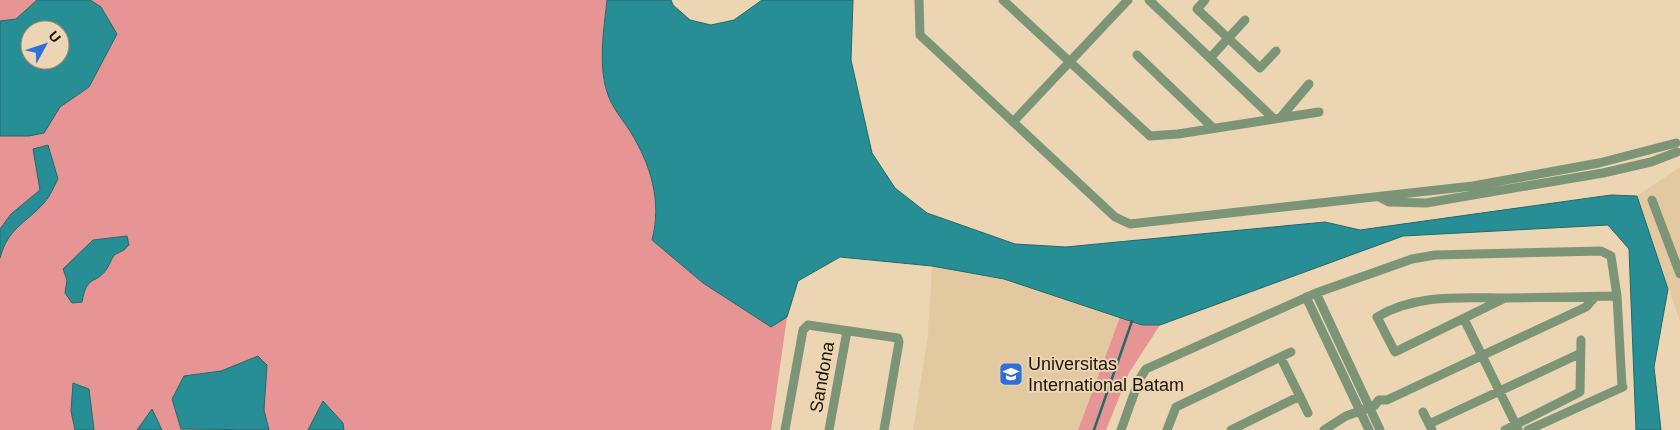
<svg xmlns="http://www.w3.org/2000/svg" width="1680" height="430" font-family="Helvetica,sans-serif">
	<rect width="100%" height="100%" fill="#ebd5b2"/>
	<path fill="#e3c99f" d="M1680 167V321L1637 196Z
		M932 266 1004 279 1120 317 1078 430H913L928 336Z"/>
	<path fill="#e69594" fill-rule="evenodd" d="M0 0H607C604 28 598 64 607 92 611 106 622 119 630 131 652 165 661 200 652 240L703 283 771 327 787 317 771 430H0ZM30 30H60V60H30Z
		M1120 317 1142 325H1160L1129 373 1106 430H1078Z"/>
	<path fill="#268e94" stroke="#236a6a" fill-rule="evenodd" d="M37 0H90L101 7 117 34 89 87 60 107 44 133 29 136H0V21L16 19ZM30 30H60V60H30Z
		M607 0H671L673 5 690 20 711 25 734 20 762 0H853L851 60 872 153 895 188 927 213 1015 244 1066 247 1325 222 1360 230 1611 195 1637 196 1668 289 1654 367 1661 430H1636L1629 249 1608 225 1403 236 1160 325H1142L1004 279 932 266 840 257 798 281 787 317 771 327 703 283 652 240C662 201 651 165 630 131 622 119 611 106 607 92 598 64 604 28 607 0Z
		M48 145 58 179C54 186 50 197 44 203 25 224 8 228 0 258V229L11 214 40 190 33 149Z
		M127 236 129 245 124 250 114 255C111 260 109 266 106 270 95 285 87 274 82 302L72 303 65 293 67 280 63 269 93 240Z
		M258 356 267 365 264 410 269 430 181 429 172 399 184 376 221 371Z
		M73 383 89 389 94 430H75L71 411Z
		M323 401 343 423 344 430H308Z
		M152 409 162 430H137Z"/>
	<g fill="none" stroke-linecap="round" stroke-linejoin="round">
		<path stroke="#236a6a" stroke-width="2.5" d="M1094 430 1132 321"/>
		<path stroke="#7c9577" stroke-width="9" d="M919 0 920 35 1115 217 1130 224 1473 186 1599 163 1676 143
			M1003 0 1150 136 1178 134 1319 112
			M1149 0 1273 118
			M1205 0 1197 9 1260 68 1276 51
			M1137 55 1212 127
			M1210 58 1245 20
			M1281 117 1309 84
			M1013 122 1128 0
			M1379 197 1389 202 1426 203 1603 173 1651 162 1677 152
			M1652 200 1680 274
			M1316 293 1380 430
			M1306 297 1369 430
			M1505 298 1395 352 1377 317C1417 293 1464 298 1508 298 1545 297 1581 297 1617 296
			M1464 319 1518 429
			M1281 358 1308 413
			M1423 412 1432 430
			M1429 424 1579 354
			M785 430 803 330 808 325 898 338 899 342 884 430
			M829 430 847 331
			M1121 430 1139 380 1146 369 1316 293 1412 259 1435 255 1601 251 1611 256 1617 296 1622 386
			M1167 430 1176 407 1291 352
			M1231 430 1300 396
			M1324 430 1346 416 1374 406 1379 400H1387L1586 307 1595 297
			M1505 430 1580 392 1581 340
			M1528 430 1623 387"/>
	</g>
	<defs>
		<g id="university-square" transform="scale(1.25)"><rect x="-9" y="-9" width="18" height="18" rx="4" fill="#2e6fdc" stroke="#ebd5b2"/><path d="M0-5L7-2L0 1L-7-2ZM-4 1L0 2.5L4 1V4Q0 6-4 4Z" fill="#fff"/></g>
	</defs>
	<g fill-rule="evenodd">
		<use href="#university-square" x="1011" y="374"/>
	</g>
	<g text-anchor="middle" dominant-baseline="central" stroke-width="4" stroke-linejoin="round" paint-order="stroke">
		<g font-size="18" fill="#1d1508" stroke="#ebd5b2" text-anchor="start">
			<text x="1028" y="364">Universitas<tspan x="1028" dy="21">International Batam</tspan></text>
		</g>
		<g font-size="18" fill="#1d1508" stroke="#ebd5b2">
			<text transform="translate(822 377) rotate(-80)">Sandona</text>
		</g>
	</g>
	<g transform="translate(45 45) rotate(50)"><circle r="24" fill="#ebd5b2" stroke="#99886e"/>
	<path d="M0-4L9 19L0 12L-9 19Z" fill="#2e6fdc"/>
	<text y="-8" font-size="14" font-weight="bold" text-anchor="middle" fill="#1d1508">U</text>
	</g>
</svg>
